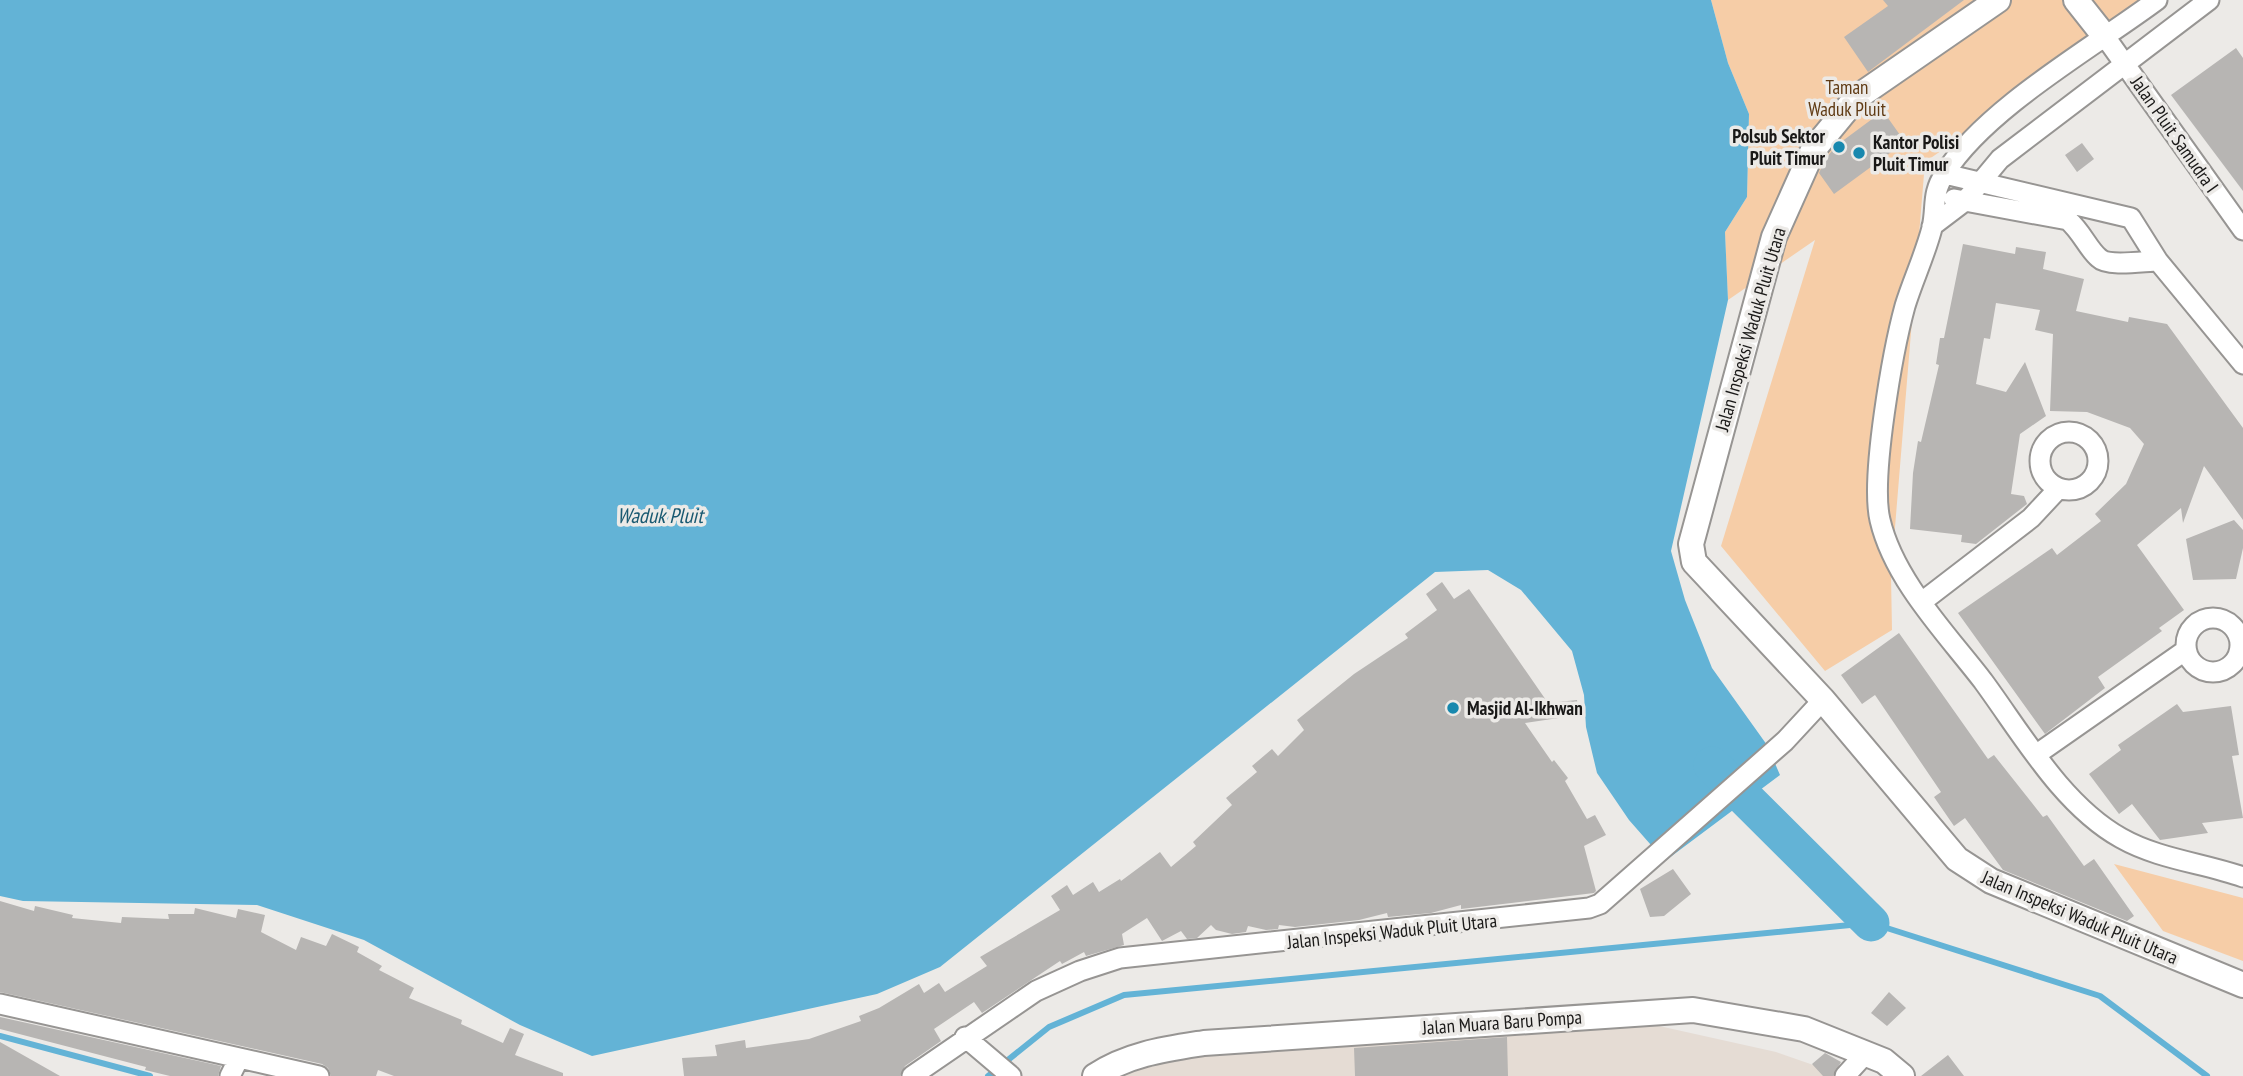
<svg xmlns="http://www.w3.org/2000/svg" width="2243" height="1076" font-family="'PT Sans Narrow',sans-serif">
	<rect width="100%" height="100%" fill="#eceae7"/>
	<path fill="#e5dcd4" d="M1650 1024 1776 1052 1845 1076H1100L1187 1049Z"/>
	<path fill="#f6cda7" d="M1711 0H2158L1925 162 1891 576 1892 630 1825 671 1721 546 1815 240 1728 300 1725 232 1747 197 1749 114 1728 63Z
		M2114 864 2243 898V961L2163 931Z"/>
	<path fill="#63b3d6" d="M0 0H1711L1728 63 1749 114 1747 197 1725 232 1728 300 1671 551 1685 600 1712 668 1767 745 1780 775 1665 861 1629 820 1597 773 1586 727 1584 695 1572 651 1521 590 1488 570 1435 572 940 967 877 994 592 1056 520 1025 364 940 257 905 23 901 0 896Z"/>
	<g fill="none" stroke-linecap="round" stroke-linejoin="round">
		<path stroke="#63b3d6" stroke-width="6" d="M0 1036 150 1076
			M988 1076 1049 1027 1124 995 1871 923 2100 996 2207 1076"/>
		<path stroke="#63b3d6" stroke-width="37" d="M1712 765 1871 923"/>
	</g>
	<path fill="#b7b5b3" d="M1883 0H1964L1868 72 1844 37 1888 6Z
		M2236 48 2243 58V191L2171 95Z
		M1883 111 1905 142 1834 194 1819 173 1826 158 1837 145Z
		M2082 143 2094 159 2077 172 2065 155Z
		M1963 244 2015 254 2016 247 2046 252 2043 269 2084 279 2076 311 2128 322 2129 317 2167 324 2243 428V520L2204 466 2183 523 2181 508 2137 545 2184 610 2159 628 2162 631 2098 677 2105 688 2045 734 1958 613 2052 548 2057 555 2101 521 2095 514 2126 484 2144 444 2130 428 2087 412 2050 411 2053 334 2035 330 2040 310 1996 303 1990 339 1984 338 1976 384 2006 392 2025 362 2046 416 2020 434 2011 494 2024 496 2027 504 1976 544 1961 542 1962 535 1910 529 1913 473 1918 441 1921 442 1939 365 1936 364 1940 338H1944Z
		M2234 520 2243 530V548L2236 579 2193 580 2186 539Z
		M1442 582 1454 599 1469 589 1548 703 1577 700 1579 715 1525 723 1552 762 1554 760 1568 778 1565 781 1587 819 1595 815 1606 835 1584 846 1596 891 1594 893 1461 909V905L1431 913 1388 917 1387 913 1359 920 1295 927 1279 925 1278 929 1266 930 1248 926 1246 932 1232 934 1216 930 1211 925 1197 938 1187 939 1181 931 1162 941 1147 918 1122 934 1124 945 1086 956 1084 952 1062 964 1060 961 982 1013 974 1002 934 1029 941 1041 905 1066 900 1076H684L682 1058 717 1056 715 1045 745 1040 746 1048 809 1039 861 1021 859 1016 879 1008 919 984 924 993 939 983 945 992 987 966 980 957 1060 910 1051 896 1067 885 1073 895 1093 882 1099 892 1120 879 1121 881 1160 852 1171 867 1196 846 1193 842 1232 805 1226 798 1257 772 1252 766 1272 749 1278 756 1304 730 1297 720 1354 674 1408 638 1405 634 1437 610 1426 594Z
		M1899 633 1988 759 1994 755 2043 817 2047 815 2084 866 2094 859 2134 916 2127 921 2003 870 1965 818 1954 826 1934 797 1941 792 1875 695 1862 704 1841 675Z
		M2177 704 2183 712 2231 706 2239 755 2232 756 2243 818 2202 823 2208 833 2160 840 2132 804 2119 814 2089 774 2121 750 2118 745Z
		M1673 869 1691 894 1664 916 1650 917 1640 889Z
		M0 901 34 911 35 906 73 915 72 918 121 923 122 917 169 919 168 914H194L195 908 236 918 238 909 265 915 261 932 296 950 301 937 326 946 332 934 359 947 357 952 382 966 379 970 414 988 409 998 462 1020 461 1024 503 1043 510 1028 524 1034 515 1055 563 1073V1076H394L378 1070 376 1076H331L328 1068 322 1064 0 992Z
		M1889 992 1906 1008 1887 1026 1871 1013Z
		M0 1017 221 1066 218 1076H170L145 1070 146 1067 0 1029Z
		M1507 1037 1508 1076H1355L1354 1048Z
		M0 1042 60 1076H0Z
		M1825 1053 1841 1062 1833 1076H1823L1812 1064Z
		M1948 1055 1964 1076H1921Z"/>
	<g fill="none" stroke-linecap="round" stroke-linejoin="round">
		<g stroke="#979593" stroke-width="23">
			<path id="minor" d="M2157 0C2094 47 1986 108 1945 173 1931 195 1937 206 1932 228 1925 255 1913 280 1905 306 1893 350 1870 478 1880 520 1894 580 1946 633 1983 681 2022 734 2062 805 2121 838 2158 859 2203 863 2243 877
				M2106 38 2243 230
				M1945 174 2131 218 2158 261 2243 364
				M1954 199 2068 220C2082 232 2088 249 2099 258 2108 267 2145 261 2158 261
				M1932 226 1965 201 2000 159 2209 0
				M2040 461a29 29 0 1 1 58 0a29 29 0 1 1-58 0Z
				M1923 601 2031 518 2059 488
				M2186 645a27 27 0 1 1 54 0a27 27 0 1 1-54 0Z
				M2037 754 2186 650
				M0 1004 319 1076
				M965 1037 1011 1076
				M230 1076 239 1058
				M912 1076 1036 991 1080 971 1120 958 1589 908 1600 904 1785 741 1823 700
				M1845 1076 1866 1053"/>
		</g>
		<g stroke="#979593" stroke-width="28">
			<path id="tertiary" d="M1998 0 1856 98 1813 150 1774 237 1691 544 1694 562 1823 700 1957 859 1991 881 2243 985
				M2076 0 2106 38
				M1095 1076C1128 1054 1166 1049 1204 1043L1693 1010 1804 1029 1884 1061 1902 1076"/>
		</g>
		<use href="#minor" stroke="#fff" stroke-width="19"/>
		<use href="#tertiary" stroke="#fff" stroke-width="24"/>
	</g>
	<g fill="#1888ae" stroke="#eceae7" stroke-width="2.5">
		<circle cx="1839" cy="147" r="7"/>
		<circle cx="1859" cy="153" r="7"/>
		<circle cx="1453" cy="708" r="7"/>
	</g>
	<g text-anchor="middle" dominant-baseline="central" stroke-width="7" stroke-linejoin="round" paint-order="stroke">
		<g font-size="19" fill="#603b14" stroke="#eceae7">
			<text x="1847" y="87">Taman<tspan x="1847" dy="22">Waduk Pluit</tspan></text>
		</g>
		<g font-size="19" fill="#1a1918" stroke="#eceae7">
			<text transform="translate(2175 134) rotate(55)">Jalan Pluit Samudra I</text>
			<text transform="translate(1750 329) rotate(-74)">Jalan Inspeksi Waduk Pluit Utara</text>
			<text transform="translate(2080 917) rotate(23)">Jalan Inspeksi Waduk Pluit Utara</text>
			<text transform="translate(1392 931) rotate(-6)">Jalan Inspeksi Waduk Pluit Utara</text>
			<text transform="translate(1502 1022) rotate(-4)">Jalan Muara Baru Pompa</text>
		</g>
		<g font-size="19" font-weight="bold" fill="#1a1918" stroke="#eceae7" text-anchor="start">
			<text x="1825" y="136" text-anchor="end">Polsub Sektor<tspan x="1825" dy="22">Pluit Timur</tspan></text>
			<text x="1873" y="142">Kantor Polisi<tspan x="1873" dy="22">Pluit Timur</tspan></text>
			<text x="1467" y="708">Masjid Al-Ikhwan</text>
		</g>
		<g font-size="21" font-style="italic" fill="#195971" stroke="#eceae7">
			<text x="660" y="515">Waduk Pluit</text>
		</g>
	</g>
</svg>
